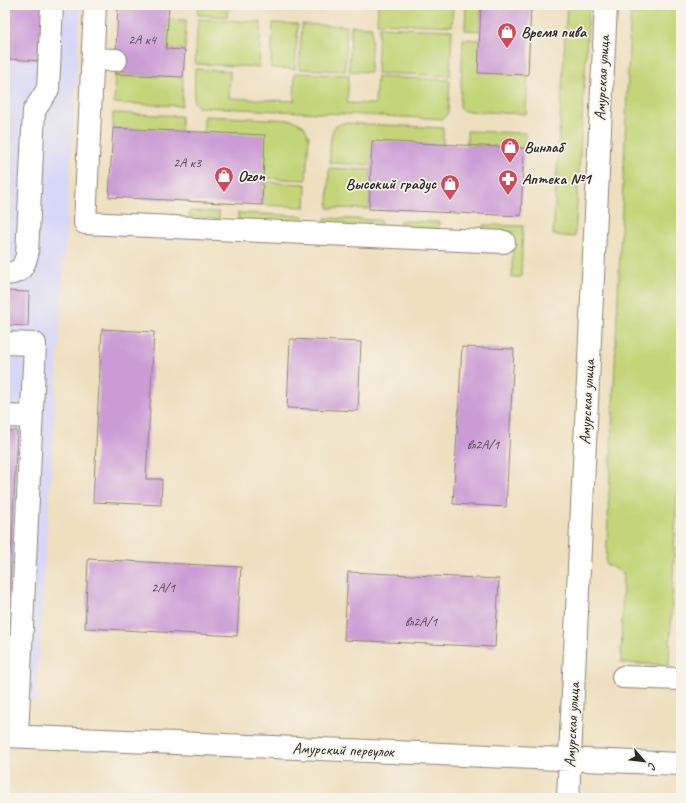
<svg xmlns="http://www.w3.org/2000/svg" width="686" height="803" font-family="Caveat,sans-serif">
	<rect width="100%" height="100%" fill="#f7f3e8"/>
	<filter id="ink" filterUnits="userSpaceOnUse"><feTurbulence type="fractalNoise" baseFrequency=".025" numOctaves="2"/><feDisplacementMap in="SourceGraphic" scale="8" xChannelSelector="R" yChannelSelector="G"/><feConvolveMatrix kernelMatrix="1 2 1 2 8 2 1 2 1" color-interpolation-filters="sRGB"/></filter>
	<filter id="wash" filterUnits="userSpaceOnUse"><feTurbulence type="fractalNoise" baseFrequency=".012" numOctaves="4" result="noise"/><feDisplacementMap in="SourceGraphic" scale="16" xChannelSelector="R" yChannelSelector="G"/><feGaussianBlur stdDeviation="0.9" result="paint"/><feColorMatrix in="noise" values="0 0 0 0 0 0 0 0 0 0 0 0 0 0 0 0 0 1.4 0 .05"/><feComposite in="paint" operator="in"/></filter>
	<g filter="url(#wash)">
		<rect width="100%" height="100%" fill="#eedfbf"/>
		<path fill="#d7d7f8" d="M5 5H81L36 701 5 700Z"/>
		<path fill="#c3d578" stroke="#778052" d="M198 5H228L227 17 198 15Z
			M378 5H453L452 26 377 23Z
			M466 5H481L480 31 465 30Z
			M567 5H589L575 237 553 235Z
			M631 5H681V402L669 665 621 663 623 573 606 564Z
			M168 19 186 20 185 50 166 49Z
			M198 19 261 22 259 67 195 64Z
			M273 23 298 24 295 69 271 68Z
			M302 24 347 26 345 71 299 69Z
			M351 26 372 27 370 72 349 71Z
			M379 27 452 30 450 76 377 73Z
			M463 39 480 40 528 75 526 114 465 111 462 110 460 106Z
			M195 69 230 71 229 98 294 101 295 73 349 75 347 103 375 104 377 77 450 80 448 113 443 119 198 107 194 103Z
			M115 74 183 77 182 106 114 103Z
			M113 113 181 116V132L113 128Z
			M204 116 293 120 304 126 309 137 306 180 263 178 204 133Z
			M344 123 443 128V144L371 165 330 163C330 154 329 134 335 127 337 125 340 124 344 123Z
			M467 131 525 133 524 148 467 145Z
			M329 168 371 170 369 209 328 208Z
			M263 182 306 184 305 207 262 205Z
			M190 211 219 212V219L189 217Z
			M238 213 304 216V223L238 220Z
			M325 218 381 220V227L325 224Z
			M400 221 439 222V229L400 227Z
			M484 225 523 226 521 277H512L513 232 484 231Z"/>
		<g id="blocks">
			<path fill="#cb9bd6" d="M5 5H44L42 61 5 59Z
				M118 5H169L166 49 185 50 183 77 115 74Z
				M481 5H531L528 75 478 73Z
				M113 128 265 135 262 205 109 197Z
				M372 141 524 148 521 216 369 209Z
				M5 291 29 292 28 326 5 325Z
				M102 329 154 332 146 479H162L161 505 93 502Z
				M290 339 361 342 358 411 287 408Z
				M462 347 514 349 506 507 453 504Z
				M5 431H17L6 672H5Z
				M88 559 241 567 237 636 85 628Z
				M348 572 499 579 495 647 344 640Z"/>
		</g>
	</g>
	<g filter="url(#ink)">
		<use href="#blocks" fill-opacity="0" stroke="#8c8575" stroke-width="1"/>
		<g fill="none" stroke-linecap="round" stroke-linejoin="round">
			<g stroke="#8c8575" stroke-width="24">
				<path id="minor" d="M95 5 85 223 504 242
					M93 59 116 60
					M5 274C20 273 23 269 27 255L34 111 48 89 52 5
					M5 343 35 344 17 736
					M5 416 31 417
					M623 677 681 679
					M5 736 681 764
					M568 798 606 5"/>
			</g>
			<use href="#minor" stroke="#fff" stroke-width="22"/>
		</g>
	</g>
	<defs>
		<g id="shop-pin" transform="scale(1)"><path d="M0 17L-7.5 6A9.5 9.5 0 1 1 7.5 6Z" fill="#d1495b" stroke="#f7f3e8"/><path d="M-5-2.5h2.3a2.7 3.5 0 0 1 5.4 0H5L5.5 6h-11ZM-1.5-2.5h3a1.5 2.3 0 0 0-3 0Z" fill="#fff"/></g>
		<g id="pharmacy-pin" transform="scale(1)"><path d="M0 17L-7.5 6A9.5 9.5 0 1 1 7.5 6Z" fill="#d1495b" stroke="#f7f3e8"/><path d="M-2-6h4v4h4v4h-4v4h-4v-4h-4v-4h4Z" fill="#fff"/></g>
	</defs>
	<g fill-rule="evenodd">
		<use href="#shop-pin" x="507" y="32"/>
		<use href="#shop-pin" x="510" y="147"/>
		<use href="#shop-pin" x="224" y="176"/>
		<use href="#pharmacy-pin" x="508" y="179"/>
		<use href="#shop-pin" x="450" y="184"/>
	</g>
	<g text-anchor="middle" dominant-baseline="central" stroke-width="3.5" stroke-linejoin="round" paint-order="stroke">
		<g font-size="14" fill="#534756">
			<text x="142" y="39">2А к4</text>
			<text x="187" y="162">2А к3</text>
			<text x="483" y="444">вл2А/1</text>
			<text x="163" y="587">2А/1</text>
			<text x="421" y="621">вл2А/1</text>
		</g>
		<g font-size="16" font-weight="bold" fill="#2b2b2b" stroke="#f7f3e8" text-anchor="start">
			<text x="521" y="32">Время пива</text>
			<text x="524" y="147">Винлаб</text>
			<text x="238" y="176">Ozon</text>
			<text x="522" y="179">Аптека №1</text>
			<text x="436" y="184" text-anchor="end">Высокий градус</text>
		</g>
		<g font-size="16" fill="#2b2b2b" stroke="#f7f3e8">
			<text transform="translate(602 78) rotate(-87)">Амурская улица</text>
			<text transform="translate(587 402) rotate(-87)">Амурская улица</text>
			<text transform="translate(572 725) rotate(-87)">Амурская улица</text>
			<text transform="translate(343 750) rotate(2)">Амурский переулок</text>
		</g>
	</g>
	<rect width="686" height="803" fill="none" stroke="#f7f3e8" stroke-width="20"/>
	<g transform="translate(644 761) rotate(118)" stroke="#f7f3e8" stroke-width="3" paint-order="stroke">
	<path d="M0-3L7 15L0 10L-7 15Z" fill="#2b2b2b"/>
	<text y="-6" font-size="11" font-weight="bold" text-anchor="middle" fill="#2b2b2b">С</text>
	</g>
</svg>
